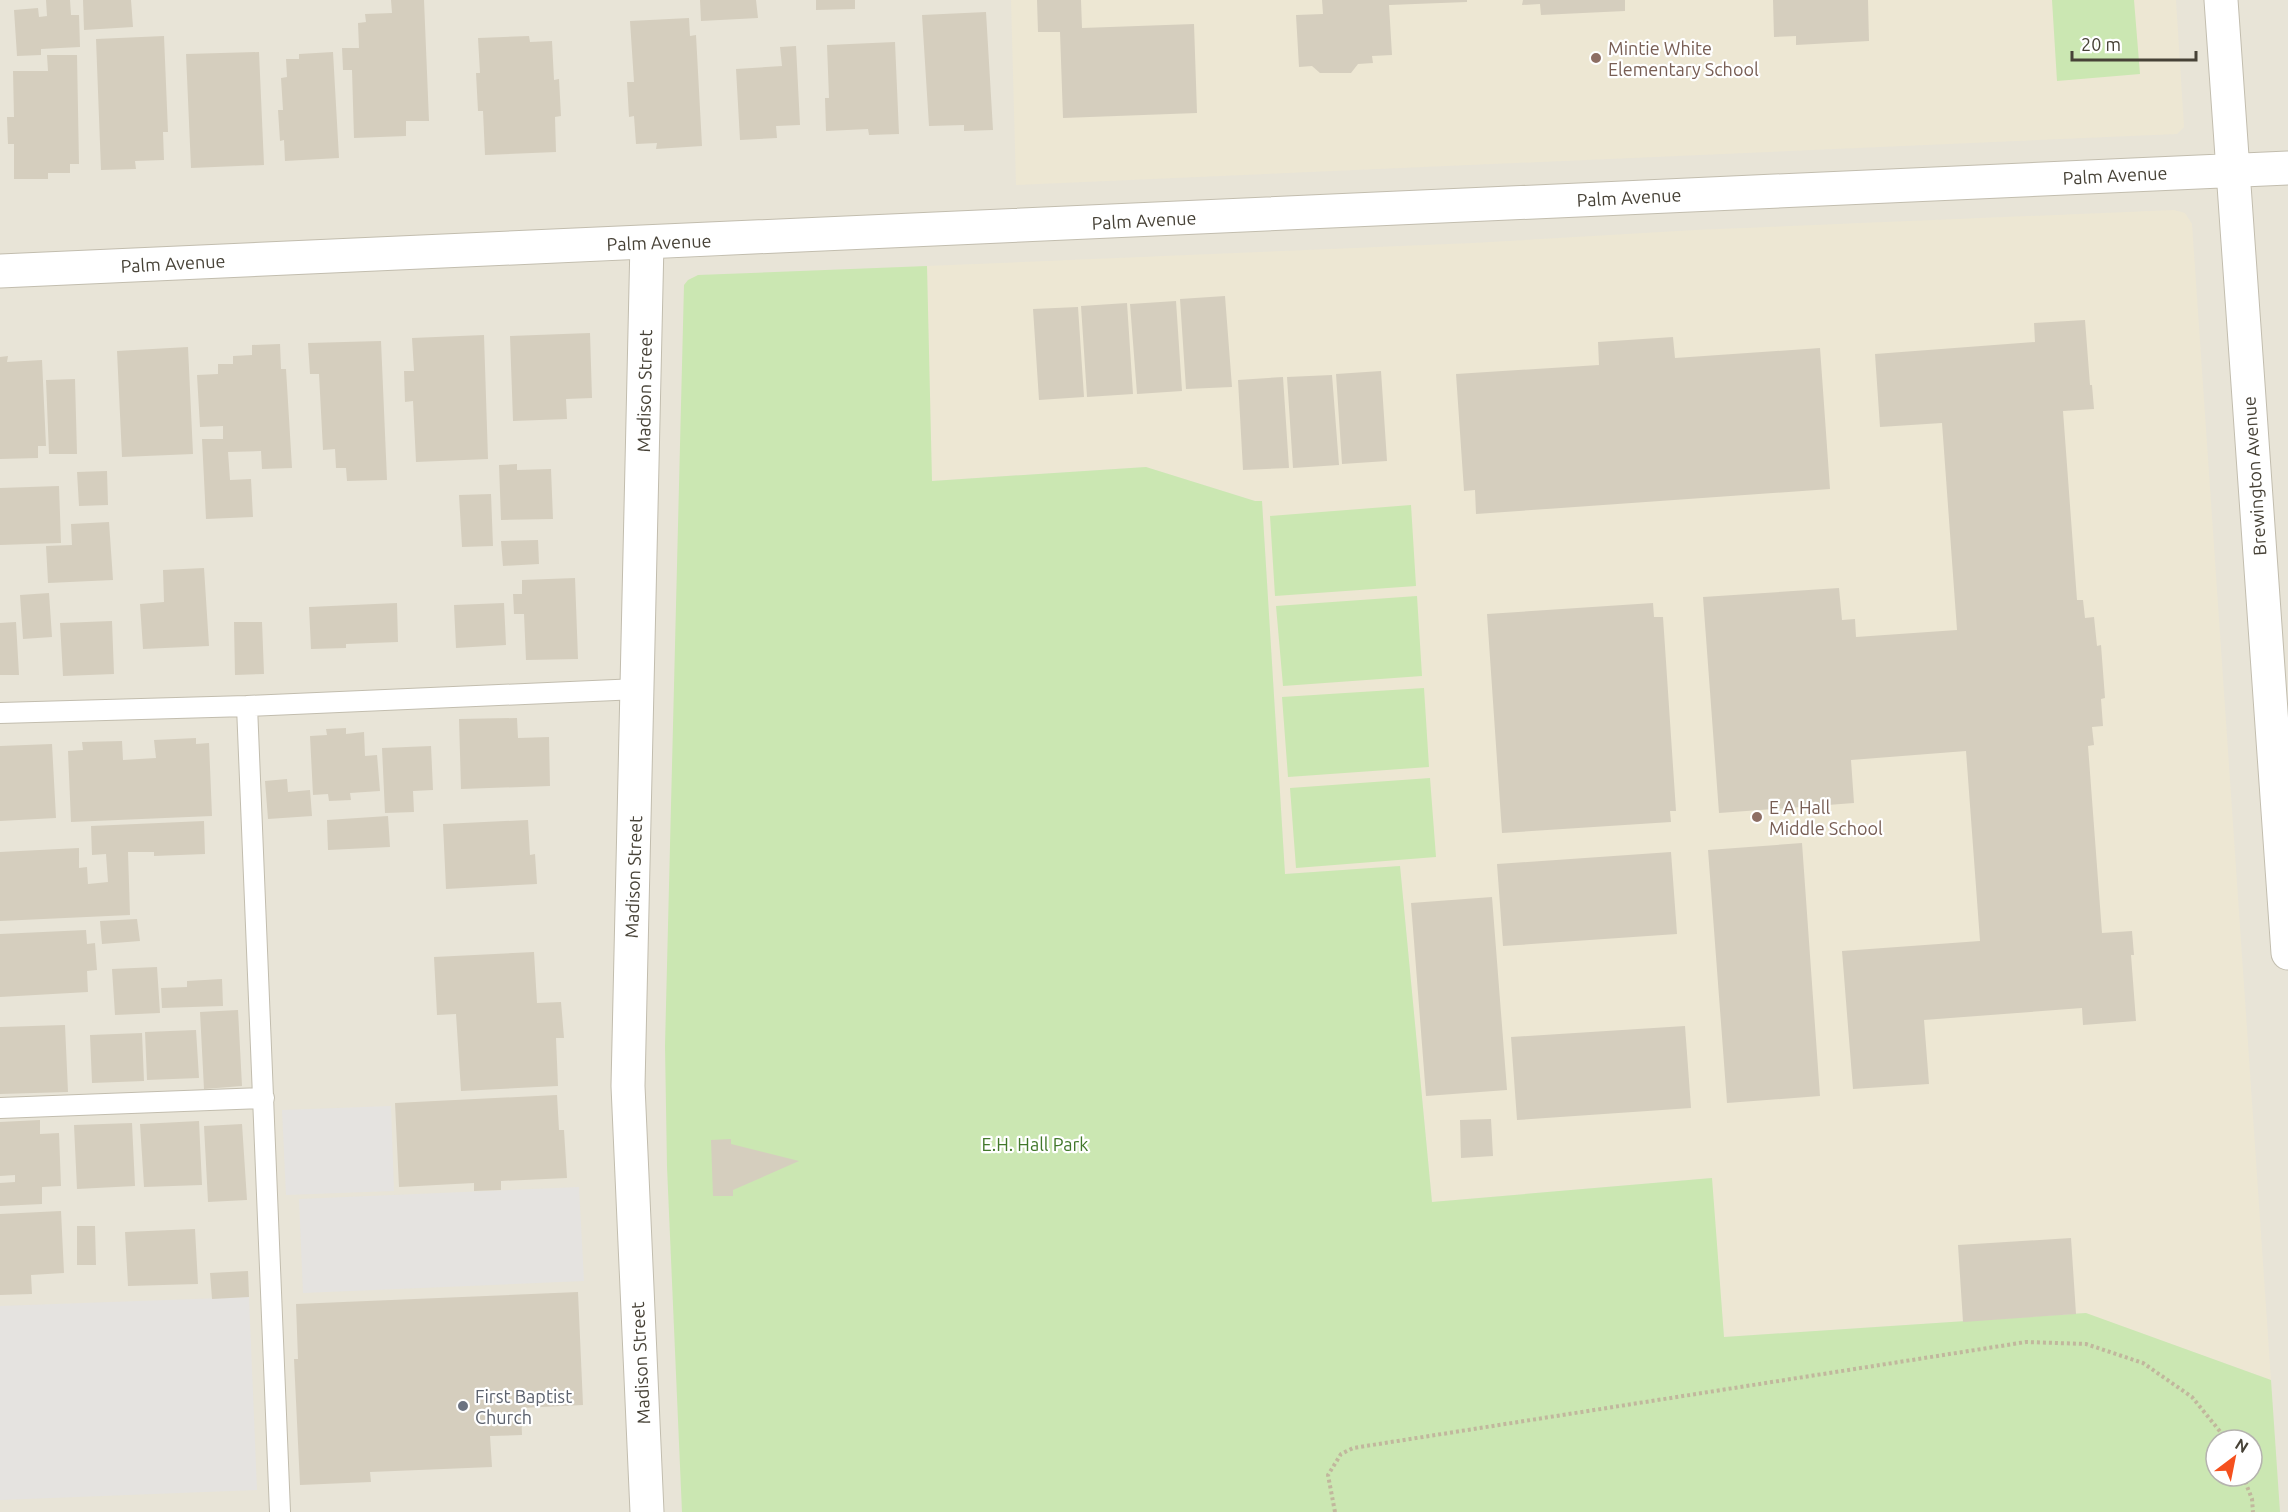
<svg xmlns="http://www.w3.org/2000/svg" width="2288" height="1512" font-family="Ubuntu,sans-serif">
	<rect width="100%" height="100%" fill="#f4f1e8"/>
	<path fill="#e8e4d7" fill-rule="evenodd" d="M0 0H2288V1512H0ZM2216 1440H2252V1476H2216Z"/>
	<path fill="#ede7d3" d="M1011 0H2176L2184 127 2177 134 1016 185Z
		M2174 210 2185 213 2192 224 2271 1380 2085 1313 1724 1337 1711 1178 1432 1202 1400 866 1285 874 1262 501H1255L1146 467 931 481 927 266 1473 243 1695 230Z"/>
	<path fill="#cbe7b2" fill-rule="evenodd" d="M2052 0H2134L2140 74 2057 81Z
		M927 266 932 481 1146 467 1255 501H1262L1285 874 1400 866 1432 1202 1712 1178 1724 1337 2086 1313 2271 1380 2280 1512H682L667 1167 665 1046 684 285 688 280 698 275ZM2216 1440H2252V1476H2216Z
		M1411 505 1416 586 1275 596 1270 516Z
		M1417 596 1422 676 1283 686 1276 606Z
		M1424 688 1429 767 1288 777 1282 697Z
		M1430 778 1436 857 1296 868 1290 788Z"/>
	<path fill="#e5e3e0" d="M391 1106 394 1191 286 1195 282 1110Z
		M579 1187 584 1281 303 1293 299 1199Z
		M249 1297 257 1490 0 1500V1306Z"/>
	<path fill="#d5cebe" d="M46 0H70L71 15H79L80 47 41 49V55L17 56 14 10 38 8 39 17 47 16Z
		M83 0H131L133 27 84 30Z
		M391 0H424L429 121H406V136L354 138 352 70H343L342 48H359L358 23 366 22 365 14 392 13Z
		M700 0H756L758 18 701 21Z
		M816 0H855V9L816 10Z
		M1037 0H1081L1082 28 1194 24 1197 113 1063 118 1060 32H1038Z
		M1322 0H1467V2L1389 5 1392 55 1372 56 1373 63 1358 64 1351 73H1320L1312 66 1299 67 1296 15 1323 14Z
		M1523 0H1625V11L1541 15 1540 4 1522 5Z
		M1773 0H1868L1869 41 1796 45V36L1774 37Z
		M986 12 993 130 964 131V125L929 126 922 15Z
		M689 18 690 36 696 35 702 146 656 149 657 143 636 144 634 116 629 117 627 82H634L630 21Z
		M164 36 168 132H163L164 160 135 161 136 169 101 170 96 39Z
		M529 36 530 42 552 41 554 80 559 79 561 116 555 117 556 152 485 155 483 111H478L476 73H480L478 38Z
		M895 42 899 134 869 135 868 129 826 131 825 98H829L827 45Z
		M796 46 800 125 776 126 777 138 740 140 736 69 782 66 780 47Z
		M259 52 264 165 191 168 186 54Z
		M333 52 339 158 285 161 284 140 280 141 278 110H283L281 78 287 77 286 59H299V54Z
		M47 55H77L79 164H70V173H48V179H14V144H8L7 117H14L13 71H48Z
		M1225 296 1232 387 1186 389 1180 299Z
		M1176 301 1182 391 1137 394 1130 304Z
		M1127 303 1133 394 1087 397 1081 306Z
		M1078 307 1084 397 1039 400 1033 309Z
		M2085 320 2090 385H2092L2094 409 2063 411 2077 600H2083L2085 618 2094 617 2097 646 2101 645 2105 698 2101 699 2103 726 2092 727 2094 745 2088 746 2102 933 2132 931 2134 955H2131L2136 1021 2083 1025 2082 1008 1924 1020 1929 1084 1853 1089 1842 951 1980 941 1966 751 1851 760 1854 803 1719 813 1703 597 1839 588 1842 620 1855 619 1856 637 1957 630 1942 423 1880 427 1875 354 2035 342 2034 323Z
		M590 333 592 398 566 399 567 419 513 421 510 336Z
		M484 335 488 459 416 462 413 401 405 402 404 371H414L412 338Z
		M1673 337 1675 358 1820 348 1830 489 1476 514 1475 490 1464 491 1456 374 1599 365 1598 342Z
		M381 341 387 480 347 481 346 468H336L335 449 323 450 319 374H310L308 343Z
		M280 344 281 369H286L292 468 262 469 261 451 228 452 230 480 251 479 253 517 206 519 202 439H223V426L200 427 197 375 218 374V364H233V356L252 355V345Z
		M188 347 193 454 122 457 117 351Z
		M8 356 7 362 42 360 46 446H38V458L0 459V357Z
		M1381 371 1387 461 1342 464 1336 374Z
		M1332 375 1339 465 1293 468 1287 377Z
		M1283 377 1289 468 1243 470 1238 380Z
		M75 379 77 454H49L46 380Z
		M517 464V470L551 469 553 519 501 520 499 465Z
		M107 471 108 505 79 506 77 472Z
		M59 486 61 543 0 545V488Z
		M491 494 493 546 462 547 459 495Z
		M109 522 113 580 48 583 46 546 72 545 71 524Z
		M538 540 539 564 503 566 501 541Z
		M204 568 209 646 143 649 140 604 164 602 163 570Z
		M575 578 578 659 526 660 524 614H514L513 594H522V580Z
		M49 593 52 637 23 639 20 595Z
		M397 603 398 642 346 644V648L311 649 309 607Z
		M504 603 506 645 456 648 454 605Z
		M1653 603 1654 617H1663L1676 811H1670L1671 822 1502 833 1487 614Z
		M112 621 114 674 63 676 60 623Z
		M16 622 19 675H0V623Z
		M234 622H262L264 674 235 675Z
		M517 718 518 738 549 737 550 786 461 789 459 719Z
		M346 728V734L364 732 365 756 377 755 380 791 350 793 351 800 329 801 328 794 313 795 310 736 327 735 326 729Z
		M196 738V744L209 743 212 816 71 822 68 751 83 750 82 742 122 741 123 760 156 758 154 740Z
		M52 744 56 818 0 821V746Z
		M431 746 433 790 413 791 414 812 385 813 382 748Z
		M287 779 288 792 310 790 312 816 268 819 265 781Z
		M388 816 390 847 328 850 327 820Z
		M528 820 530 855 535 854 537 884 446 889 443 824Z
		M204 821 205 854 154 856V852H128L130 915 0 921V852L79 848V868L87 867 88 884 108 882 106 854 92 855 91 826Z
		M1802 843 1820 1096 1727 1103 1708 850Z
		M1671 852 1677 934 1503 946 1497 864Z
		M1492 897 1507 1090 1426 1096 1411 903Z
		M137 919 140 941 102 944 100 921Z
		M86 930 87 944 95 943 97 970 87 971 88 992 0 997V934Z
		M534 952 537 1003 561 1002 564 1038H556L558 1086 461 1091 456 1014 437 1015 434 957Z
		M157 967 160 1013 115 1015 112 969Z
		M222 979 223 1006 162 1008 161 988 187 987V981Z
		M238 1010 242 1086 204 1089 200 1012Z
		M65 1025 68 1092 0 1094V1027Z
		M1685 1026 1691 1108 1517 1120 1511 1037Z
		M196 1030 199 1078 147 1080 145 1032Z
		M142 1033 144 1081 92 1083 90 1035Z
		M557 1095 559 1130H564L567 1178 501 1181V1190L474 1191V1183L399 1187 395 1103Z
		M1491 1119 1493 1156 1461 1158 1460 1120Z
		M40 1120V1134L59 1133 61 1186 42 1187V1204L0 1206V1183L15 1182V1175L0 1176V1122Z
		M199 1121 202 1185 144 1187 140 1124Z
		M132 1123 135 1186 77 1189 74 1125Z
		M242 1124 247 1200 208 1202 204 1126Z
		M731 1139V1144L799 1161 733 1190V1196H713L711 1140Z
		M61 1211 64 1273 31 1275 32 1294 0 1295V1214Z
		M77 1226H95L96 1265H77Z
		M195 1229 198 1284 128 1286 125 1232Z
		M2071 1238 2076 1314 1963 1322 1958 1245Z
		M248 1271 249 1297 212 1299 210 1273Z
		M578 1292 583 1405 521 1408 522 1435 490 1436 492 1467 370 1472 371 1482 300 1485 294 1359H298L296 1304Z"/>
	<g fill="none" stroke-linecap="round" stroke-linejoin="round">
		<g stroke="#c2bdae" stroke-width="22">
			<path id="service" d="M247 706 280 1512
				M0 713 247 706 638 689
				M0 1108 264 1098"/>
		</g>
		<g stroke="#c2bdae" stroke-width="35">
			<path id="minor" d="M2221 0 2288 953
				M0 271 2288 168
				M647 1512 628 1086 647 242"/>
		</g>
		<path stroke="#c1b79d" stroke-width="4" stroke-dasharray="3 3" stroke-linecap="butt" d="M2243 1476 2252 1499 2253 1512
			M1335 1512 1328 1475 1341 1454 1353 1448 2026 1342 2086 1344 2143 1363 2192 1397 2227 1440"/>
		<use href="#service" stroke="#fff" stroke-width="20"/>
		<use href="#minor" stroke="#fff" stroke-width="33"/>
	</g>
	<g fill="#8d6e63" stroke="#fff" stroke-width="2">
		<circle cx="1596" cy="58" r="6"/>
		<circle cx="1757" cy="817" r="6"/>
	</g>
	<circle fill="#6b7280" stroke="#fff" stroke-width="2" cx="463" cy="1406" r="6"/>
	<g text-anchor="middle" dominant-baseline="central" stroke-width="4.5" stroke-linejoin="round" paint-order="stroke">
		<g font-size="18" fill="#785e54" stroke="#fff" text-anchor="start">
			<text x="1608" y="48">Mintie White<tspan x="1608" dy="21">Elementary School</tspan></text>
			<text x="1769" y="807">E A Hall<tspan x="1769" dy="21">Middle School</tspan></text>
		</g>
		<g font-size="18" fill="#474237" stroke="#fff">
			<text transform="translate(2115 175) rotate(-3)">Palm Avenue</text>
			<text transform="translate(1629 197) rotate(-3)">Palm Avenue</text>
			<text transform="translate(1144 220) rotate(-3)">Palm Avenue</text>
			<text transform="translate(659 242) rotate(-2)">Palm Avenue</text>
			<text transform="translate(173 263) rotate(-3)">Palm Avenue</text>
			<text transform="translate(644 391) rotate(-89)">Madison Street</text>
			<text transform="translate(2254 476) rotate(-94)">Brewington Avenue</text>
			<text transform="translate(633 877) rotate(-88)">Madison Street</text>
			<text transform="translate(640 1363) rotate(-93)">Madison Street</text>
		</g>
		<g font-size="18" fill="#42782b" stroke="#fff">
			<text x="1035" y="1144">E.H. Hall Park</text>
		</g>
		<g font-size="18" fill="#5b616d" stroke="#fff" text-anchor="start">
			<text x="475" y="1396">First Baptist<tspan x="475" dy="21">Church</tspan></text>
		</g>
	</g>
	<g transform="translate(2234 1458) rotate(32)"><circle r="28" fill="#ffffff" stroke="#b5b3af" stroke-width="1.5"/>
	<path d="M0-4.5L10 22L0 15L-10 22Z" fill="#f5501e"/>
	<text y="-9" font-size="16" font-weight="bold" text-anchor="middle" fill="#474237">N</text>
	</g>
	<path d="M2072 51v9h124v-9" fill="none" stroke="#474237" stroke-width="3"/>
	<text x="2081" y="51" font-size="18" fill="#474237" stroke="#ffffff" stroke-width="4.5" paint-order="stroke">20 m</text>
</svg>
